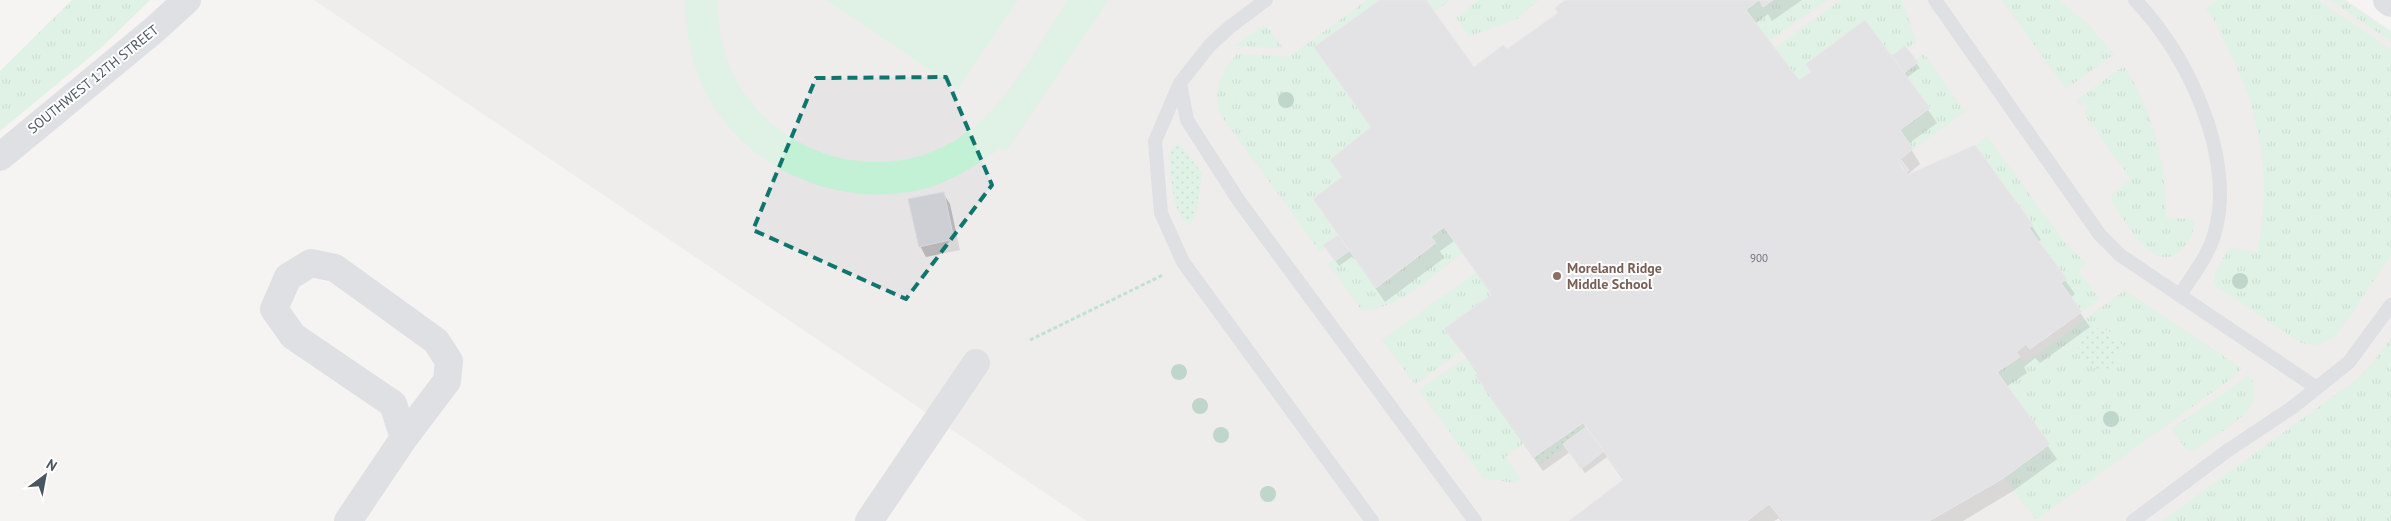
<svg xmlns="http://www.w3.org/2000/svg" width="2391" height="521" font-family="'PT Sans',sans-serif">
	<defs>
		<pattern id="grass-tufts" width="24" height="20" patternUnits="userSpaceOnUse" patternTransform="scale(1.25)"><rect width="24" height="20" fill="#c3f1d5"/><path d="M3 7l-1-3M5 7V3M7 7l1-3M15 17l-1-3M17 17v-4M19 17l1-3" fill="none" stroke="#a0c6b0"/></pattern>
		<pattern id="garden-dots" width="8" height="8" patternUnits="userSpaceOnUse" patternTransform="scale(1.25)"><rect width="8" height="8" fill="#c3f1d5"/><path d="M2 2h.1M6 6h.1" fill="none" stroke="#a0c6b0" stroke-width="1.8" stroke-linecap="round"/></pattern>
	</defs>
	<rect width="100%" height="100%" fill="#f5f3f3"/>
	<path fill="#e6e4e5" d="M314 0H2346L2391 31V521H1087Z"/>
	<path fill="url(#grass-tufts)" fill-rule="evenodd" d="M72 0H150L102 47 0 131V71Z
		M1367 0H1380L1315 47 1371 127 1330 160 1342 177 1313 199 1340 237 1320 252 1234 133C1209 107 1214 80 1237 54L1289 57Z
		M1426 0H1450L1434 12Z
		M1479 0H1539L1517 19 1469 36 1456 17Z
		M1759 0 1763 7 1773 0H1827L1769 41 1746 10Z
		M1841 0H1902L1916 42 1893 58 1865 20 1806 64 1811 72 1799 80 1774 48Z
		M2002 0H2058L2084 20 2114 54 2066 89Z
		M2217 0H2318L2391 50V255L2336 336 2320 345 2301 343 2214 285 2215 273 2228 250 2234 248 2257 253C2273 180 2261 111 2226 45 2220 33 2216 18 2205 9Z
		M2330 0H2344L2391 32V41Z
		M1264 26 1268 27 1283 48 1235 46 1250 34Z
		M1924 54 1965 112 1913 149 1900 130 1902 70Z
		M2124 66C2155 116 2165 159 2166 218L2191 219 2195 223C2191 247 2169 271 2146 248 2132 235 2122 216 2111 201L2112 194 2131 179 2087 118 2084 111 2088 107 2084 102 2080 105 2075 101Z
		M1987 136 2063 240 2087 264 2078 271 2100 299 2082 312 2061 283 2067 279 2029 228 2033 225 1975 145Z
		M1444 227 1463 253C1433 275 1400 308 1362 311L1328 264 1348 249 1376 288 1436 243 1431 237Z
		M1476 272 1492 294 1444 328 1462 351 1415 384 1382 340Z
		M2125 290 2241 368 2236 375 2036 520 2004 477 2050 444 1997 372 2020 357 2025 363ZM2101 328 2110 332 2122 345 2113 365 2077 348 2087 332Z
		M2391 338V521H2162L2357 379 2373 362Z
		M1467 357 1478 372 1475 375 1524 443 1505 457 1521 479 1515 483 1483 478 1419 390Z
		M2251 374C2253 382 2255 392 2253 401 2248 418 2208 440 2193 451L2186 449 2171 429Z"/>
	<path fill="#c3f1d5" d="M685 0H717C718 30 724 61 740 87 786 161 889 186 962 136 1006 107 1039 44 1068 0H1109L1006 151 1001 148C970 169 948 185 909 192 831 205 745 167 707 95 691 65 687 33 685 0Z
		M826 0H1018L958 89Z"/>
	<path fill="url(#garden-dots)" d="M1177 144 1182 147 1202 173 1196 214 1190 224C1170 217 1171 169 1170 151Z
		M2094 327 2110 332 2122 345 2113 365 2104 371C2076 364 2067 344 2094 327Z
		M1583 423 1589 431 1539 465 1534 457Z"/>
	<path fill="#0003" d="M1382 0H1424L1474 69 1506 51 1559 14 1567 0H1802L1772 21 1768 14 1755 24 1798 82 1892 57 1905 47 1920 68 1906 78 1937 123 1908 144 1920 164 1906 176 1974 146 2032 226 2041 240 2038 242 2075 294 2070 298 2090 327 2040 363 2035 358 2024 367 2027 373 2006 387 2057 459 2013 491 1963 521H1781L1779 518 1774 521H1571L1624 481 1607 457 1585 473 1570 452 1543 471 1485 390 1478 374 1446 329 1492 295 1454 241 1440 251 1444 258 1385 302 1353 256 1339 266 1328 251 1339 236 1314 199 1342 178 1331 160 1372 128 1316 47Z
		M943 193 950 204 960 250 926 257 920 246Z"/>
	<path fill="#cdcfd5" stroke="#d7d9de" d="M1380 0H1426L1474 67 1503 45 1507 49 1558 13 1555 8 1565 0H1773L1763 7 1759 0 1746 10 1799 80 1811 72 1806 64 1865 20 1930 108 1900 130 1913 149 1898 161 1906 173 1907 175 1975 145 2033 225 2029 228 2067 279 2061 283 2082 312 2030 349 2026 344 2016 352 2020 357 1997 372 2050 444 2002 479 1929 521H1783L1769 504 1747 521H1569L1624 479 1583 423 1534 457 1475 375 1478 372 1444 329 1492 294 1444 227 1431 237 1436 243 1376 288 1313 199 1342 177 1330 160 1371 127 1314 47Z
		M1905 46 1918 62 1904 73 1892 56Z
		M1901 160 1909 170 1906 173 1898 162Z
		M944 192 954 239 919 247 908 199Z
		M1338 235 1349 251 1335 261 1323 245Z
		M1586 427 1604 451 1581 469 1563 444Z"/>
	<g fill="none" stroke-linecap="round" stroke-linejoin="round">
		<path stroke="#7ad0a6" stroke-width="3" stroke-dasharray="4 2.5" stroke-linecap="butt" d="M1030 340 1163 275"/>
		<path stroke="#c1cad2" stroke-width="14" d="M1266 0 1231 26 1210 45 1180 83 1155 141 1161 213 1183 262 1372 521
			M1935 0 2100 235 2120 255 2317 388
			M2135 0C2187 53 2236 157 2215 232 2209 255 2192 276 2180 295
			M1180 83 1187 120 1239 201 1475 521
			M2133 521 2227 451 2293 407 2349 362 2391 305"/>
		<path stroke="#c1cad2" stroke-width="28" d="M2387 0 2391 3
			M0 157 154 30 187 0
			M348 521 404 438 447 381 449 361 436 341 335 268 311 263 288 277 274 309 293 336 393 404 404 438
			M869 521 976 363"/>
	</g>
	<g fill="#7bb799">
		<circle cx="1286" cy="100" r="8"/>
		<circle cx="2240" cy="281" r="8"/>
		<circle cx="1179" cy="372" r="8"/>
		<circle cx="1200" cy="406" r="8"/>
		<circle cx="2111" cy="419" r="8"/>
		<circle cx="1221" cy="435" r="8"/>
		<circle cx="1268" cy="494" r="8"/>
	</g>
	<path d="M0 0H2391V521H0ZM946 77 992 185 906 299 753 230 816 78Z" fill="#f5f3f3" fill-opacity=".55" fill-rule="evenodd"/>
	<path fill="none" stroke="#0f766e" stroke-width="4" stroke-dasharray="10 6" stroke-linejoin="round" d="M946 77 992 185 906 299 753 230 816 78Z"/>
	<circle fill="#8d6e63" stroke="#fff" stroke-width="2" cx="1557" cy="276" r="5"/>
	<g text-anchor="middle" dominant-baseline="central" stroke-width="4" stroke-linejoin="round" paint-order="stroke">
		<g font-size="11" fill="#6b747e">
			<text x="1759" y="258">900</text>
		</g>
		<g font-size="14" fill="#4a5661" stroke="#fff">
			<text transform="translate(93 79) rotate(-39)">SOUTHWEST 12TH STREET</text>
		</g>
		<g font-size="14" font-weight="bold" fill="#785e54" stroke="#fff" text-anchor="start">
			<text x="1567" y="268">Moreland Ridge<tspan x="1567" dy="16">Middle School</tspan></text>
		</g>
	</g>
	<g transform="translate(45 476) rotate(32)" stroke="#ffffff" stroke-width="4" paint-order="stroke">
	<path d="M0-4L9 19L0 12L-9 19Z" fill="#4a5661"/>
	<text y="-8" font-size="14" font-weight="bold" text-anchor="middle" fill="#4a5661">N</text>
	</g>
</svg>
